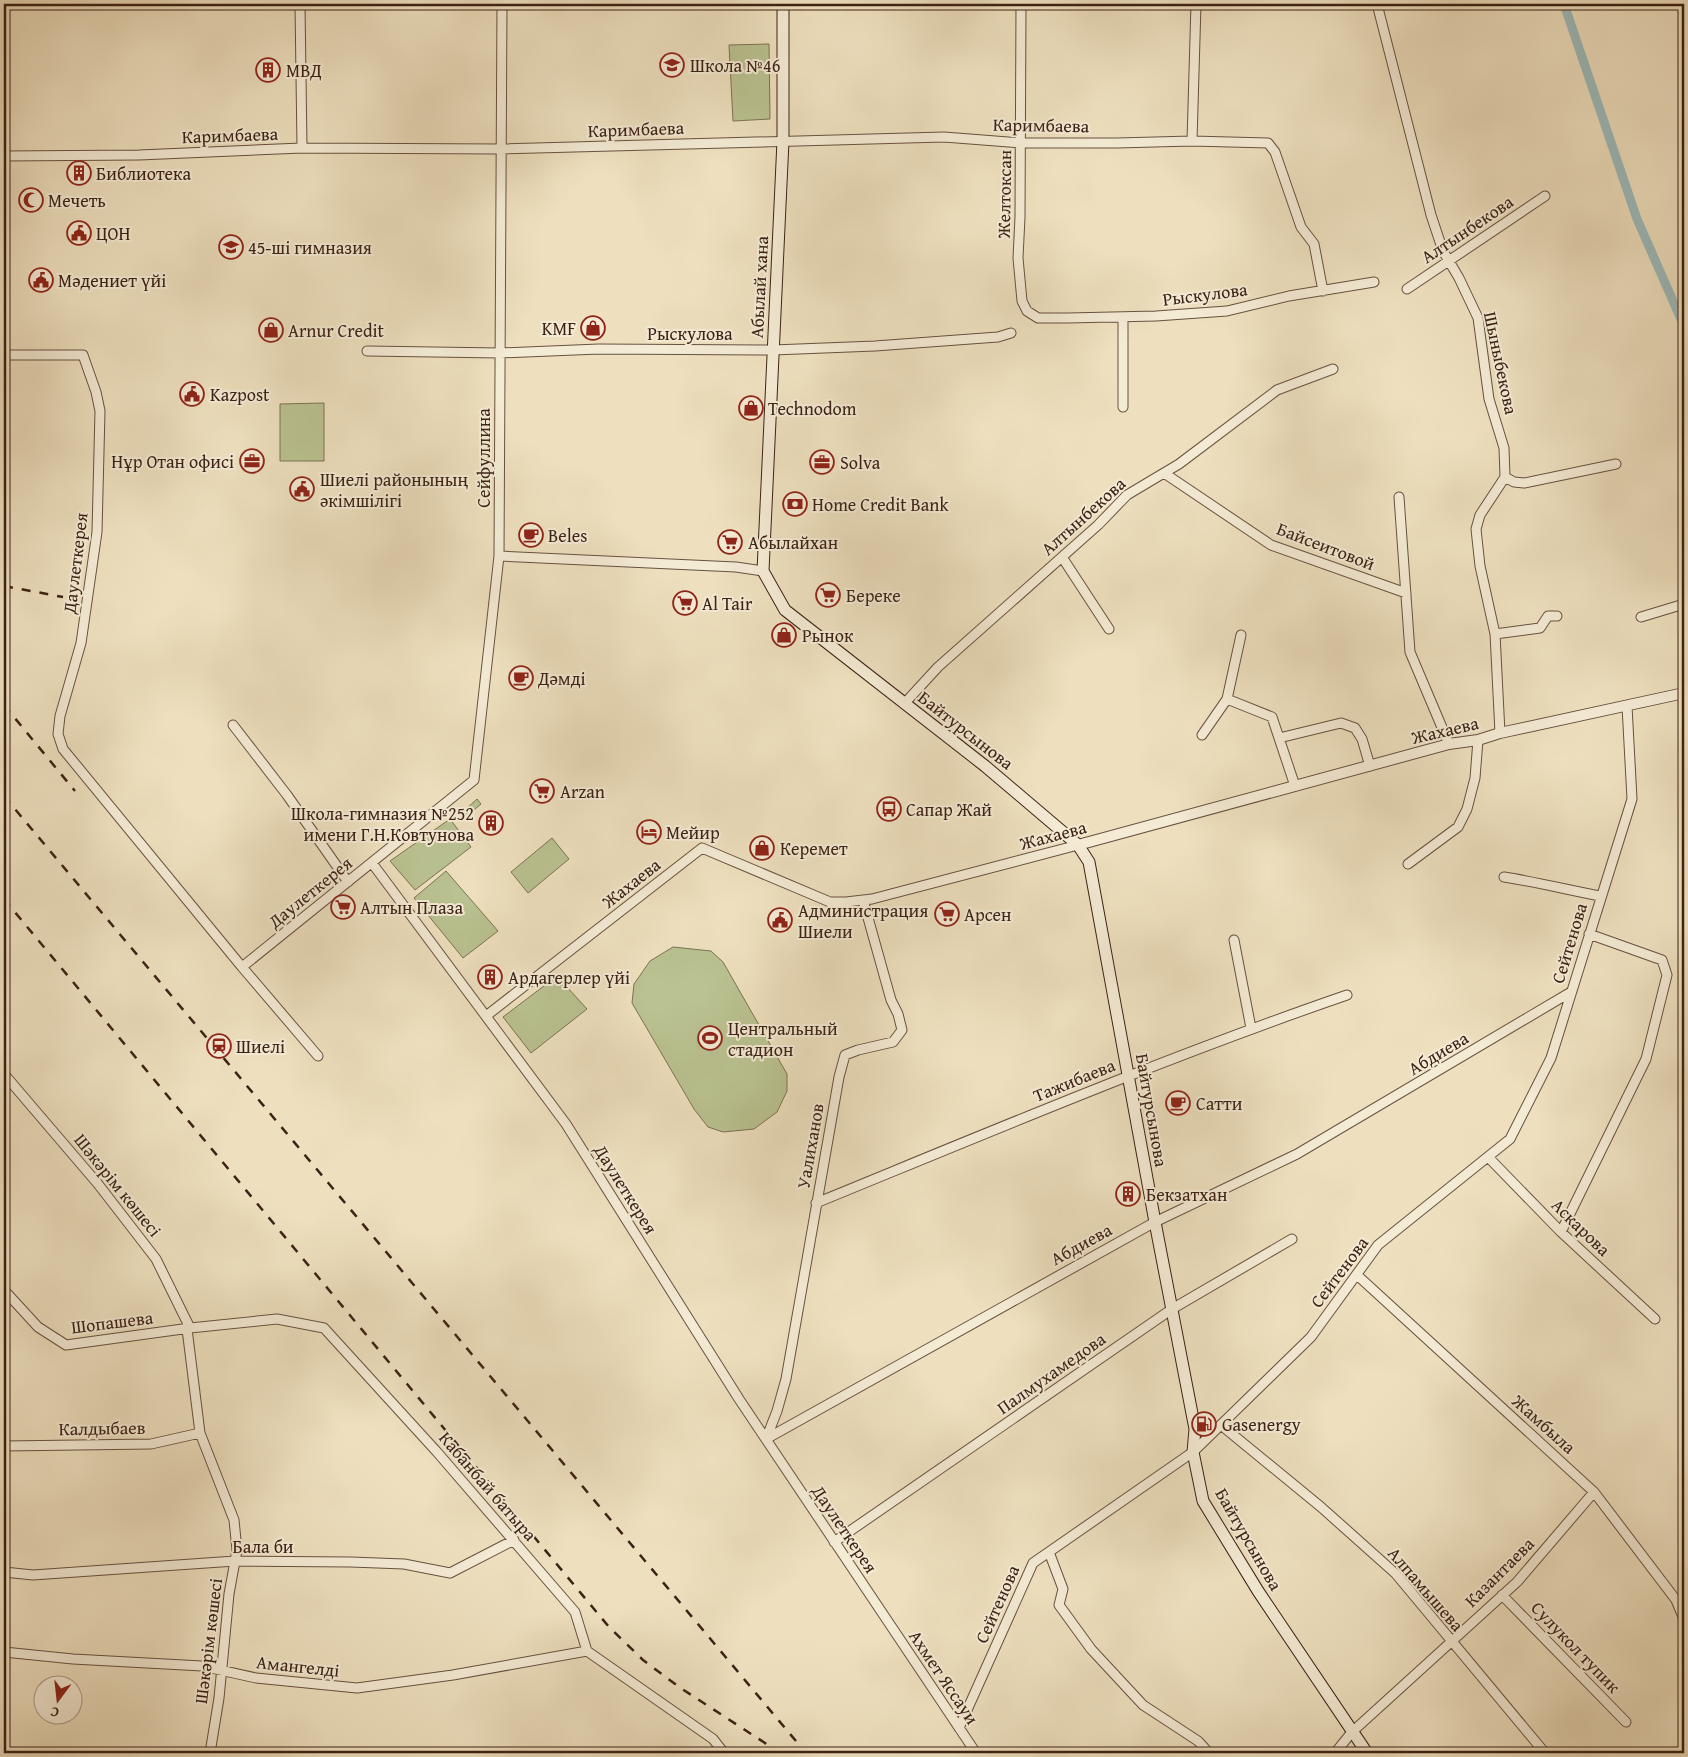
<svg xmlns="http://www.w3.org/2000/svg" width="1688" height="1757" font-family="'Gentium Book Plus',serif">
	<rect width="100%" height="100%" fill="#eee0bf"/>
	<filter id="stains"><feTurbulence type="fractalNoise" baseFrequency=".004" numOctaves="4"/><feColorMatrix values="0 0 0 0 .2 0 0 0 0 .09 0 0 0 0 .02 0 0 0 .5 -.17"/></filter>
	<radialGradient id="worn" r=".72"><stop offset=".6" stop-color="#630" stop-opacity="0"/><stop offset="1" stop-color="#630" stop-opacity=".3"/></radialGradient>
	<path fill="#bac291" stroke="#7b7253" d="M769 44 770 119 733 121 729 45Z
		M324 403V461H280V404Z
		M477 799 481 804 468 815 464 811Z
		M450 819 471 847 415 890 390 861Z
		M552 838 569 859 528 893 511 872Z
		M446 871 498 931 463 958 414 898Z
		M673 947 711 951 723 962 787 1074V1091L777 1112 754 1129 723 1132 708 1127 694 1109 632 1003 634 984 650 961Z
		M557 976 587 1009 531 1053 503 1017Z"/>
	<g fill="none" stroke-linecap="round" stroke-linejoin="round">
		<path stroke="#9ebbbc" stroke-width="9" d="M1564 4 1637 219 1684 326"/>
		<g stroke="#685140" stroke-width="11">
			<path id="minor" d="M300 4 302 148
				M1021 4 1020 217 1018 258 1022 301 1027 311 1038 318H1068L1156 316 1227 311 1289 296 1374 282
				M1377 4 1431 215 1443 251 1459 278 1478 318 1489 399 1504 448 1505 477 1480 515 1476 529 1480 566 1495 634 1500 733
				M1192 141 1196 4
				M4 156 139 155 302 148 501 149 944 137 1021 143H1117L1192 141 1268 143 1275 152 1301 227 1314 244 1323 291
				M1407 289 1545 196
				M1123 317V407
				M367 351 500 353 599 349 773 350 875 346 998 337 1011 333
				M4 355H83L96 392 100 411 97 532 81 643 60 716 58 734 63 749 242 967 474 780 499 556 502 4
				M1164 473 1271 545 1406 593
				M1505 477 1514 482 1524 483 1616 464
				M1399 497 1410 652 1449 744
				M499 556 736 567 763 571
				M1062 557 1109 629
				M1641 617 1684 604
				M1495 634 1540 628 1548 616H1557
				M1227 699 1241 635
				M904 704 938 667 1098 525 1127 495 1179 464 1277 390 1333 369
				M233 725 287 795 348 882
				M1202 735 1227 699 1272 717 1295 786
				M1279 738 1341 723 1355 728 1362 739 1370 766
				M372 863 566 1124 739 1399 976 1753
				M1408 864 1458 827 1467 809 1475 778 1478 740
				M1504 877C1536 882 1568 890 1600 896
				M1234 940 1251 1028
				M242 967 318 1056
				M486 1016 702 848 830 902H846L872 899 1078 845
				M4 1074 98 1184 156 1259 190 1328
				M1488 1157 1561 1232 1655 1319
				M816 1203C992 1131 1167 1057 1347 995
				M1561 1232 1646 1059 1667 975 1662 960 1589 934
				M1357 1275 1594 1492 1676 1600 1684 1619
				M4 1290 38 1327 66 1345 190 1328 277 1319 324 1328 437 1452 575 1612 587 1651 713 1739 724 1753
				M187 1329 200 1433 234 1520 237 1550 229 1594 219 1698 210 1753
				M1221 1425 1321 1507 1396 1574 1545 1753
				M766 1439 1155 1222 1297 1154 1571 992
				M766 1439 777 1411 786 1379 839 1077 845 1055 858 1050 893 1042 902 1030 898 1014 891 1000 863 900
				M4 1446 151 1444 200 1433
				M834 1542 1172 1309 1292 1239
				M1049 1552 1063 1589 1059 1605 1091 1649 1143 1705 1198 1741 1209 1753
				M4 1572 33 1575 235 1561 351 1562 404 1564 450 1573 514 1540
				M1502 1595 1626 1722
				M4 1652 73 1659 202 1666 256 1678 357 1688 453 1675 587 1651
				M959 1728 1033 1563 1193 1452 1311 1337 1378 1245 1510 1139 1551 1058 1632 799 1627 706
				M1335 1753 1352 1732 1517 1582 1594 1492"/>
		</g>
		<g stroke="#685140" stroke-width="12">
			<path id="tertiary" d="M1078 845 1449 744 1478 740 1500 733 1684 693"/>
		</g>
		<g stroke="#3c2115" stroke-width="13">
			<path id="secondary" d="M783 4V141L763 571 785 610 985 766 1078 845 1089 862 1155 1222 1195 1429 1193 1452 1203 1501 1258 1591 1367 1753"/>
		</g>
		<use href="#minor" stroke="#f4ebd5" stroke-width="9"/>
		<use href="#tertiary" stroke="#f4ebd5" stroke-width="10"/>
		<use href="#secondary" stroke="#f4ebd5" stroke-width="11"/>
		<path stroke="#3c2115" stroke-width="2.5" stroke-dasharray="9 9" stroke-linecap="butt" d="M4 586 63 597
			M4 705 75 791
			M4 796 806 1753
			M4 899 609 1627 643 1660 679 1687 765 1743 776 1753"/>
	</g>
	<defs>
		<g id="school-ring" transform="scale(1.25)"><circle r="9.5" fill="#f4ebd5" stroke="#8f2418" stroke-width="1.5"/><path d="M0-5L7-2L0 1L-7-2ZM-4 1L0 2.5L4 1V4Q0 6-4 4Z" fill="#8f2418"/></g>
		<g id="building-ring" transform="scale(1.25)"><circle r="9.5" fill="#f4ebd5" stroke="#8f2418" stroke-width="1.5"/><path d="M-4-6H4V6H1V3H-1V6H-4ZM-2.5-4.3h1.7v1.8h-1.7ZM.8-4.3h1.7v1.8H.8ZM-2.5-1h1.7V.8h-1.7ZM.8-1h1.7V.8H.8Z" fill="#8f2418"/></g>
		<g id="mosque-ring" transform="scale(1.25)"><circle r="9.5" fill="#f4ebd5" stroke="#8f2418" stroke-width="1.5"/><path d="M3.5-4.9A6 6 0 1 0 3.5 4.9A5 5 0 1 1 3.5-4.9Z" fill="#8f2418"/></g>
		<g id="civic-ring" transform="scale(1.25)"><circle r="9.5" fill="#f4ebd5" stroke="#8f2418" stroke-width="1.5"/><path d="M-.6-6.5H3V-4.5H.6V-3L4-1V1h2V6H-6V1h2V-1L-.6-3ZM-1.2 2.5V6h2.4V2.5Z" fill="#8f2418"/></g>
		<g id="shop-ring" transform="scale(1.25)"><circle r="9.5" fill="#f4ebd5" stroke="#8f2418" stroke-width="1.5"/><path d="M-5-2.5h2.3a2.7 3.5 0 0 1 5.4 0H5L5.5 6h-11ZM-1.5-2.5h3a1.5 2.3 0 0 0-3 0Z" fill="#8f2418"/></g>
		<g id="office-ring" transform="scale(1.25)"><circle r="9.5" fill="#f4ebd5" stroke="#8f2418" stroke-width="1.5"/><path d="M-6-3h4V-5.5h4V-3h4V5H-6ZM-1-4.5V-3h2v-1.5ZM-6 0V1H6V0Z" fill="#8f2418"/></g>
		<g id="bank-ring" transform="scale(1.25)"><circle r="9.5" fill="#f4ebd5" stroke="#8f2418" stroke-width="1.5"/><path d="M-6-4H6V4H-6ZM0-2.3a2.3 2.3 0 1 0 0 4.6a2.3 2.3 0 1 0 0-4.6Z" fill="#8f2418"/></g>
		<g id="cafe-ring" transform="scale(1.25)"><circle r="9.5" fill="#f4ebd5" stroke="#8f2418" stroke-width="1.5"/><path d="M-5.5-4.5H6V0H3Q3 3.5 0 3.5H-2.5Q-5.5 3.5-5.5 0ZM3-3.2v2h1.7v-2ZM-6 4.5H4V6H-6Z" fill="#8f2418"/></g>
		<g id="supermarket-ring" transform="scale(1.25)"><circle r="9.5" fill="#f4ebd5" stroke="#8f2418" stroke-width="1.5"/><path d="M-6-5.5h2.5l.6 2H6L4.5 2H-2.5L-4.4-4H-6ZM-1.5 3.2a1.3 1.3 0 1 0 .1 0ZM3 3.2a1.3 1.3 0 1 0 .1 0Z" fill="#8f2418"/></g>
		<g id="bus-ring" transform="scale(1.25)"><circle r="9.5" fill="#f4ebd5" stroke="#8f2418" stroke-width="1.5"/><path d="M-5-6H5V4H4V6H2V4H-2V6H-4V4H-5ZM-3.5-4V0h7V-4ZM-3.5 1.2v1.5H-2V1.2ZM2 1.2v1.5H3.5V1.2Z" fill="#8f2418"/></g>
		<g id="hotel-ring" transform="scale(1.25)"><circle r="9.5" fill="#f4ebd5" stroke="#8f2418" stroke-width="1.5"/><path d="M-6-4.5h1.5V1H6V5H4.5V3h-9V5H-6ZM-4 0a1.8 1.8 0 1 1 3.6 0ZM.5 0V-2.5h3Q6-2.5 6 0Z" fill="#8f2418"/></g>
		<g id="stadium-ring" transform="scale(1.25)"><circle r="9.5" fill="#f4ebd5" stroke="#8f2418" stroke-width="1.5"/><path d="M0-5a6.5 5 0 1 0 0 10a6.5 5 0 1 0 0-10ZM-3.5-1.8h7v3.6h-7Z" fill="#8f2418"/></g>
		<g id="station-ring" transform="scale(1.25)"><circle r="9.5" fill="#f4ebd5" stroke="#8f2418" stroke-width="1.5"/><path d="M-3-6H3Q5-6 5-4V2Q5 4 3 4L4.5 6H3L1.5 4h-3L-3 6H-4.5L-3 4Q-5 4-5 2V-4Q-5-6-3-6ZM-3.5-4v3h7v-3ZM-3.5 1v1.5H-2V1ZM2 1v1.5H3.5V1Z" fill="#8f2418"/></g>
		<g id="fuel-ring" transform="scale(1.25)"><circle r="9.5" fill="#f4ebd5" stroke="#8f2418" stroke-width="1.5"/><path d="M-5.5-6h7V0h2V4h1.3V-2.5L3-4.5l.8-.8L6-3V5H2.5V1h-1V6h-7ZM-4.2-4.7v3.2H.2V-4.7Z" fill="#8f2418"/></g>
	</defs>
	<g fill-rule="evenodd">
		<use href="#school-ring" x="672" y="65"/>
		<use href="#building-ring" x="268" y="70"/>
		<use href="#building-ring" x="79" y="173"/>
		<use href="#mosque-ring" x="31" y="200"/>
		<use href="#civic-ring" x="79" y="233"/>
		<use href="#school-ring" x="231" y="247"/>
		<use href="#civic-ring" x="41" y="280"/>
		<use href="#shop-ring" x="593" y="328"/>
		<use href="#shop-ring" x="271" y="330"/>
		<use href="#civic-ring" x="192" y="394"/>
		<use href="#shop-ring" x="751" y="408"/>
		<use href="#office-ring" x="252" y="461"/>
		<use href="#office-ring" x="822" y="462"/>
		<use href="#civic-ring" x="302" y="489"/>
		<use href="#bank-ring" x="795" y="504"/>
		<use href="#cafe-ring" x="531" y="535"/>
		<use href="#supermarket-ring" x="730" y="542"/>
		<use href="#supermarket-ring" x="828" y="595"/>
		<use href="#supermarket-ring" x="685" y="603"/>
		<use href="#shop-ring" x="784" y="635"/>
		<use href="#cafe-ring" x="521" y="678"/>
		<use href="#supermarket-ring" x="542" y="791"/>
		<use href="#bus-ring" x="889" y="809"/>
		<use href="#building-ring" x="491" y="823"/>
		<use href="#hotel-ring" x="649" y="832"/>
		<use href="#shop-ring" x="762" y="848"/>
		<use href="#supermarket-ring" x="343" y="907"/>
		<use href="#supermarket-ring" x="947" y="914"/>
		<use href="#civic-ring" x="780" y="920"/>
		<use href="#building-ring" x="490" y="977"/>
		<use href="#stadium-ring" x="710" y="1038"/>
		<use href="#station-ring" x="219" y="1046"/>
		<use href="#cafe-ring" x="1178" y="1103"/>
		<use href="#building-ring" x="1128" y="1194"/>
		<use href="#fuel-ring" x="1204" y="1424"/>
	</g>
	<g text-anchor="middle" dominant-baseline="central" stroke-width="4" stroke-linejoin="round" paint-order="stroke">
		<g font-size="18" fill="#3c2115" stroke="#f4ebd5" text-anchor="start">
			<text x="690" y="65">Школа №46</text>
			<text x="286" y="70">МВД</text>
			<text x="96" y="173">Библиотека</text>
			<text x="48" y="200">Мечеть</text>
			<text x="96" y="233">ЦОН</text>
			<text x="248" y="247">45-ші гимназия</text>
			<text x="58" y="280">Мәдениет үйі</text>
			<text x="576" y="328" text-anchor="end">KMF</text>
			<text x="288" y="330">Arnur Credit</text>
			<text x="210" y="394">Kazpost</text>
			<text x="768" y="408">Technodom</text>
			<text x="234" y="461" text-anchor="end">Нұр Отан офисі</text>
			<text x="840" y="462">Solva</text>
			<text x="320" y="479">Шиелі районының<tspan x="320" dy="21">әкімшілігі</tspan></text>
			<text x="812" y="504">Home Credit Bank</text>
			<text x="548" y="535">Beles</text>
			<text x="748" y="542">Абылайхан</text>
			<text x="846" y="595">Береке</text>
			<text x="702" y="603">Al Tair</text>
			<text x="802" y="635">Рынок</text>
			<text x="538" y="678">Дәмді</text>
			<text x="560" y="791">Arzan</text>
			<text x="906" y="809">Сапар Жай</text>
			<text x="474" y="813" text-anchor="end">Школа-гимназия №252<tspan x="474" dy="21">имени Г.Н.Ковтунова</tspan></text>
			<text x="666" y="832">Мейир</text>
			<text x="780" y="848">Керемет</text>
			<text x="360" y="907">Алтын Плаза</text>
			<text x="798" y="910">Администрация<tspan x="798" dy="21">Шиели</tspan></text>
			<text x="964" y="914">Арсен</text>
			<text x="508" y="977">Ардагерлер үйі</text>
			<text x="728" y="1028">Центральный<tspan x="728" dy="21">стадион</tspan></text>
			<text x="236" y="1046">Шиелі</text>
			<text x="1196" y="1103">Сатти</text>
			<text x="1146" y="1194">Бекзатхан</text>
			<text x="1222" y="1424">Gasenergy</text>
		</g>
		<g font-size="18" fill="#3c2115" stroke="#f4ebd5">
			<text transform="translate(1041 125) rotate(1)">Каримбаева</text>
			<text transform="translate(636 129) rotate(-2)">Каримбаева</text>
			<text transform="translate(230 135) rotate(-2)">Каримбаева</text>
			<text transform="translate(1004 194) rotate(-89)">Желтоксан</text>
			<text transform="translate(1467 229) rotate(-34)">Алтынбекова</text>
			<text transform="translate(759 287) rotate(-87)">Абылай хана</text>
			<text transform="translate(1205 294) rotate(-7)">Рыскулова</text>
			<text x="690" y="333">Рыскулова</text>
			<text transform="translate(1501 363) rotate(78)">Шыныбекова</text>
			<text transform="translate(483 458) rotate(-90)">Сейфуллина</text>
			<text transform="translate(1083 516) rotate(-42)">Алтынбекова</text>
			<text transform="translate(1326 546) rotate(21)">Байсеитовой</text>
			<text transform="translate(75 563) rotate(-83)">Даулеткерея</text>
			<text transform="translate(966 730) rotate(38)">Байтурсынова</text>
			<text transform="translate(1445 730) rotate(-13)">Жахаева</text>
			<text transform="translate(1053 835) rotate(-15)">Жахаева</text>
			<text transform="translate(631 883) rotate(-38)">Жахаева</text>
			<text transform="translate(310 892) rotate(-39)">Даулеткерея</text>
			<text transform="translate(1569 943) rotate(-73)">Сейтенова</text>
			<text transform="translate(1438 1053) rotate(-31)">Абдиева</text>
			<text transform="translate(1074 1080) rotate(-22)">Тажибаева</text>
			<text transform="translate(1152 1110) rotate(80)">Байтурсынова</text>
			<text transform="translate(810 1146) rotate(-80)">Уалиханов</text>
			<text transform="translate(118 1185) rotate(51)">Шәкәрім көшесі</text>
			<text transform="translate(626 1189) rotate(58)">Даулеткерея</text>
			<text transform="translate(1581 1227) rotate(44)">Аскарова</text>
			<text transform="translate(1081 1244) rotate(-29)">Абдиева</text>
			<text transform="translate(1339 1272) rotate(-53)">Сейтенова</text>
			<text transform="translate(112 1322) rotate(-7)">Шопашева</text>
			<text transform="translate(1051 1373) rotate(-35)">Палмухамедова</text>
			<text transform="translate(1544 1424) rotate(42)">Жамбыла</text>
			<text transform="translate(102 1428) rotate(-1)">Калдыбаев</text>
			<text transform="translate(488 1486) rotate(49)">Кабанбай батыра</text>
			<text transform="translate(845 1529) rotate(56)">Даулеткерея</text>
			<text transform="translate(1249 1539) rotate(60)">Байтурсынова</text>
			<text x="263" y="1546">Бала би</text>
			<text transform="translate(1499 1572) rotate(-45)">Казантаева</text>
			<text transform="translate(1426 1589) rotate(49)">Алпамышева</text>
			<text transform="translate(997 1604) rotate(-66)">Сейтенова</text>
			<text transform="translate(208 1641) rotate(-83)">Шәкәрім көшесі</text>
			<text transform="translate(1576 1647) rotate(46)">Сулукол тупик</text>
			<text transform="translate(298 1666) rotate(6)">Амангелді</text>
			<text transform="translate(944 1677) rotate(56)">Ахмет Яссауи</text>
		</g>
	</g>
	<rect width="1688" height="1757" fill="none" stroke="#eee0bf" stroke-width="20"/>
	<rect x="5" y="5" width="1678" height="1747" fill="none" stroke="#3c2115" stroke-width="2.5"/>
	<rect x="10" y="10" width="1668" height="1737" fill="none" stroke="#3c2115"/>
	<g transform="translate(58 1700) rotate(195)"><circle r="24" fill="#f4ebd5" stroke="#aa9a88"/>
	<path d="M0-4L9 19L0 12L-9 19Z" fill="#8f2418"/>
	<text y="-8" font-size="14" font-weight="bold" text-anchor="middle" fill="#3c2115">С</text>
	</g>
	<rect width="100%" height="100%" filter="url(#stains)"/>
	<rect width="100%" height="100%" fill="url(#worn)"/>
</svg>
